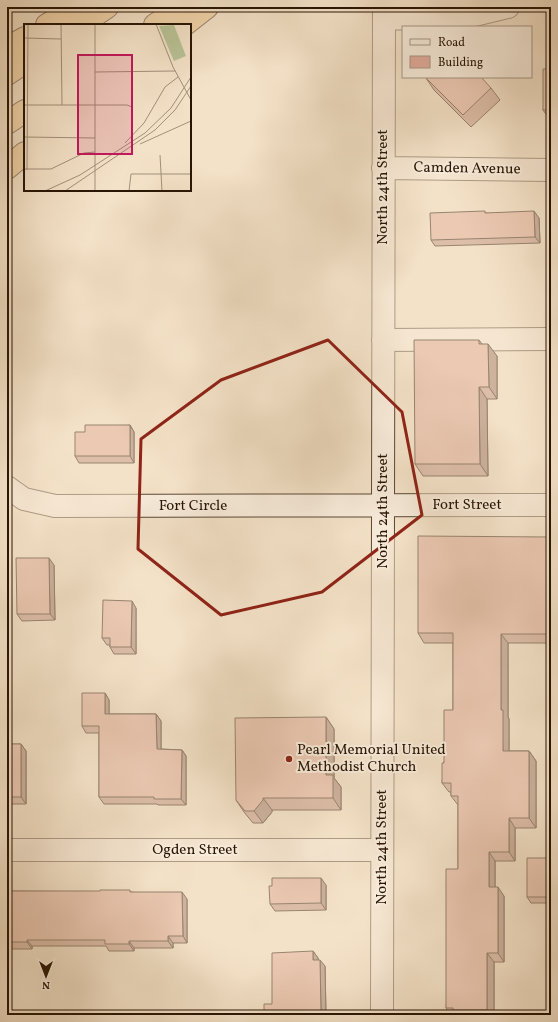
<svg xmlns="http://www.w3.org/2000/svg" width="558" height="1022" font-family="Vollkorn,serif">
	<rect width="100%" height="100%" fill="#f4e2c8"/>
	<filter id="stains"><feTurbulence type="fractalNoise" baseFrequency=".005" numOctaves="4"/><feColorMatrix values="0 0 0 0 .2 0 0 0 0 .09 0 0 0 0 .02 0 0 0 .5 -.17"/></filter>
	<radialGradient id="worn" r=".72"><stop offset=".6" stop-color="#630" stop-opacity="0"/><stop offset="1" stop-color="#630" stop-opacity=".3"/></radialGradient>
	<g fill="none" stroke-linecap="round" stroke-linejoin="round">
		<g stroke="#5b4835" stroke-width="24">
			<path id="minor" d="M384 18 423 19 466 17 508 7
				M383 168 551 170
				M383 340 551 339
				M7 487 24 499 55 506 551 505
				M7 850H382
				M382 1015 384 7"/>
		</g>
		<g stroke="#281504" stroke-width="24">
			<path id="highway" d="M47 25 78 7
				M80 25 107 7
				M155 25 182 7
				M184 25 207 7
				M7 48 25 38
				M7 74 25 62
				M7 123 25 111
				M7 168 25 153"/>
		</g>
		<use href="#minor" stroke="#f8ecdb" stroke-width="22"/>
		<use href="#highway" stroke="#eac184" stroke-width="22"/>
	</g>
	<path fill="#c29384" stroke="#281504" d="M551 69V117H548L543 110Z
		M426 78 491 88 500 100 471 127 434 90Z
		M486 213 539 218 540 243 435 246 431 240Z
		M479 340 482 344 497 356V399H487L488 476H423L415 464Z
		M130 425 134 432V463H79L75 456 85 432Z
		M550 537 551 539V643H508V717L509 719V751H529L536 761V828H515V861H495V887L504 896V962H494V1015H450L446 1008 458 869V805L451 796V792H449L442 783 444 763 453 710V643H424L418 633Z
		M54 565 55 620 22 621 17 614Z
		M136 608V654H114L110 647V645H107L102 638Z
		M105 693 109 700V714H156L161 721V749L182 750 186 756V805H158L157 804H104L99 797V733H86L82 726Z
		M326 717 334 729V778L341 787V810H272V812L263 823H253L244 812 236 800Z
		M7 744H21L26 751V804H7Z
		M551 858V903H531L527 897Z
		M326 885V910L275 911 270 904Z
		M7 891 131 892 187 899V943H173V948H134V951H109L106 946H32V949H7Z
		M313 951 318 958V960L325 966 326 1015H264L272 1004Z"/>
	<path fill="#9e786c" stroke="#281504" d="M534 211 539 218 540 243 535 237Z
		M488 344 497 356V399L489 387Z
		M479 387 487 399 488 476 480 464Z
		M130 425 134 432V463L130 456Z
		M550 537 551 539V636L549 634Z
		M49 558 54 565 55 620 50 614Z
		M132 601 136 608V654L131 647Z
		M501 634 508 643V717L509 719V761L503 751 501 710Z
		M105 693 109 700V721L105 714Z
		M156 714 161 721V756L157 749Z
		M326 717 334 729V778L341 787V810L333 798 326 775Z
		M21 744 26 751V804L21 797Z
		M182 750 186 756V805L181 799Z
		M529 751 536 761V828L529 818Z
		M263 798 272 810V812L263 823 254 811Z
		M509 818 515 828V861L509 852Z
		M489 852 495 861V896L489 887Z
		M321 878 326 885V910L321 903Z
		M498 887 504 896V962L498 953Z
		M182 892 187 899V943L183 936Z
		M168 936 173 943V948L168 941Z
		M27 940 32 946V949L27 942Z
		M129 941 134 948V951L129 944Z
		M313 951 318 958V966L313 960Z
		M487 953 494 962V1015H491L487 1010Z
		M320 960 325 966 326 1015H324L321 1012Z"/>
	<path fill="#e2ab9a" stroke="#281504" d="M543 69H551V110H543Z
		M427 77H481L491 88 463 115 426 78Z
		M485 211V213L534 211 535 237 431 240 430 213Z
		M414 340H479V344H488L489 387H479L480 464H415Z
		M85 425H130V456H75V432H85Z
		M418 536 550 537 549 634H501V710H503V751H529V818H509V852H489V887H498V953H487V1010H453V1008H446V869H458V796H451V783H442V763H444V710H453V633H418Z
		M16 558H49L50 614H17Z
		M103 600 132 601 131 647H110V638H102Z
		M82 693H105V714H156L157 749 182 750 181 799H154V797H99V726H82Z
		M326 717V775H333V798H263V800L254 811H245L236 800 235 718Z
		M7 744H21V797H7Z
		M527 858H551V897H527Z
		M272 878H321V903L270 904 269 886H272Z
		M100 890H130V892H182L183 936H168V941H129V944H105V940H27V942H7V891H100Z
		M313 951V960H320L321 1012 318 1011V1015H264V1004H272V953Z"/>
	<path d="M0 0H558V1022H0ZM328 340 402 412 422 515 322 592 221 615 138 549 141 439 221 380Z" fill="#f4e2c8" fill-opacity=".55" fill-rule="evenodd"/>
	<path fill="none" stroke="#8f2418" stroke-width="3" stroke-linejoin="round" d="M328 340 402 412 422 515 322 592 221 615 138 549 141 439 221 380Z"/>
	<circle fill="#8f2418" stroke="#f8ecdb" stroke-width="1.5" cx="289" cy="759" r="4"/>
	<g text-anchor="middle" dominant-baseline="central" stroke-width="4" stroke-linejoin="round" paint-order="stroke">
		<g font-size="15" fill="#281504" stroke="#f8ecdb">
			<text transform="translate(467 169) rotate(1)">Camden Avenue</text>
			<text transform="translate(383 187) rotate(-90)">North 24th Street</text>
			<text x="467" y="505">Fort Street</text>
			<text x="193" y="506">Fort Circle</text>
			<text transform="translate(383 511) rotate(-90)">North 24th Street</text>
			<text transform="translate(382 847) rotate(-90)">North 24th Street</text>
			<text x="195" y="850">Ogden Street</text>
		</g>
		<g font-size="15" fill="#281504" stroke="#f8ecdb" text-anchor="start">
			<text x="297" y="750">Pearl Memorial United<tspan x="297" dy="17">Methodist Church</tspan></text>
		</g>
	</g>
	<g transform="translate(24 24)">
		<rect width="167" height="167" fill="#f4e2c8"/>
		<path d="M150 1 162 32 150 37 135 2Z" fill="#b9c498"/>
		<path fill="none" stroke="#a2907a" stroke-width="1" d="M37 0 38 81M132 0 149 43 167 76M0 14 37 15M71 48 151 47M0 81H103L108 83M0 113 71 114M101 119 120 99 141 63 154 53M116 120 167 97M136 131 138 167M0 145H27L60 129 71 128M3 146 4 0M21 167 56 151 121 109 147 84 167 53M41 167 131 106 151 86 167 62M71 167V0M105 167 107 150H167"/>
		<path fill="#c2185b" fill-opacity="0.15" stroke="#c2185b" stroke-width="2" d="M54 31H108V130H54Z"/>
		<rect width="167" height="167" fill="none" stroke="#281504" stroke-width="2"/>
	</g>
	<rect width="558" height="1022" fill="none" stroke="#f4e2c8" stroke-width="24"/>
	<rect x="8" y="8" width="542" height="1006" fill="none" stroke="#281504" stroke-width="2"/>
	<rect x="12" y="12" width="534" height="998" fill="none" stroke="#281504"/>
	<rect x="402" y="26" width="130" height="52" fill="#f8ecdb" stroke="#a59685"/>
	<rect x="410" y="39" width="20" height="6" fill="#f8ecdb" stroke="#a59685"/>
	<text x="438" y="46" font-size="12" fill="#281504">Road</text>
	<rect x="410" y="56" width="20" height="12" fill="#e2ab9a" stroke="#a59685"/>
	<text x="438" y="66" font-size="12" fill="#281504">Building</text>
	<g transform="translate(46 976) rotate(180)" stroke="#f8ecdb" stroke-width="3" paint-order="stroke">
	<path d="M0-3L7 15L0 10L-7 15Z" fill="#281504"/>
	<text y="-6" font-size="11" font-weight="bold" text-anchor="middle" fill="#281504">N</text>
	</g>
	<rect width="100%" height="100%" filter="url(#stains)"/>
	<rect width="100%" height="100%" fill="url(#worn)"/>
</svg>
